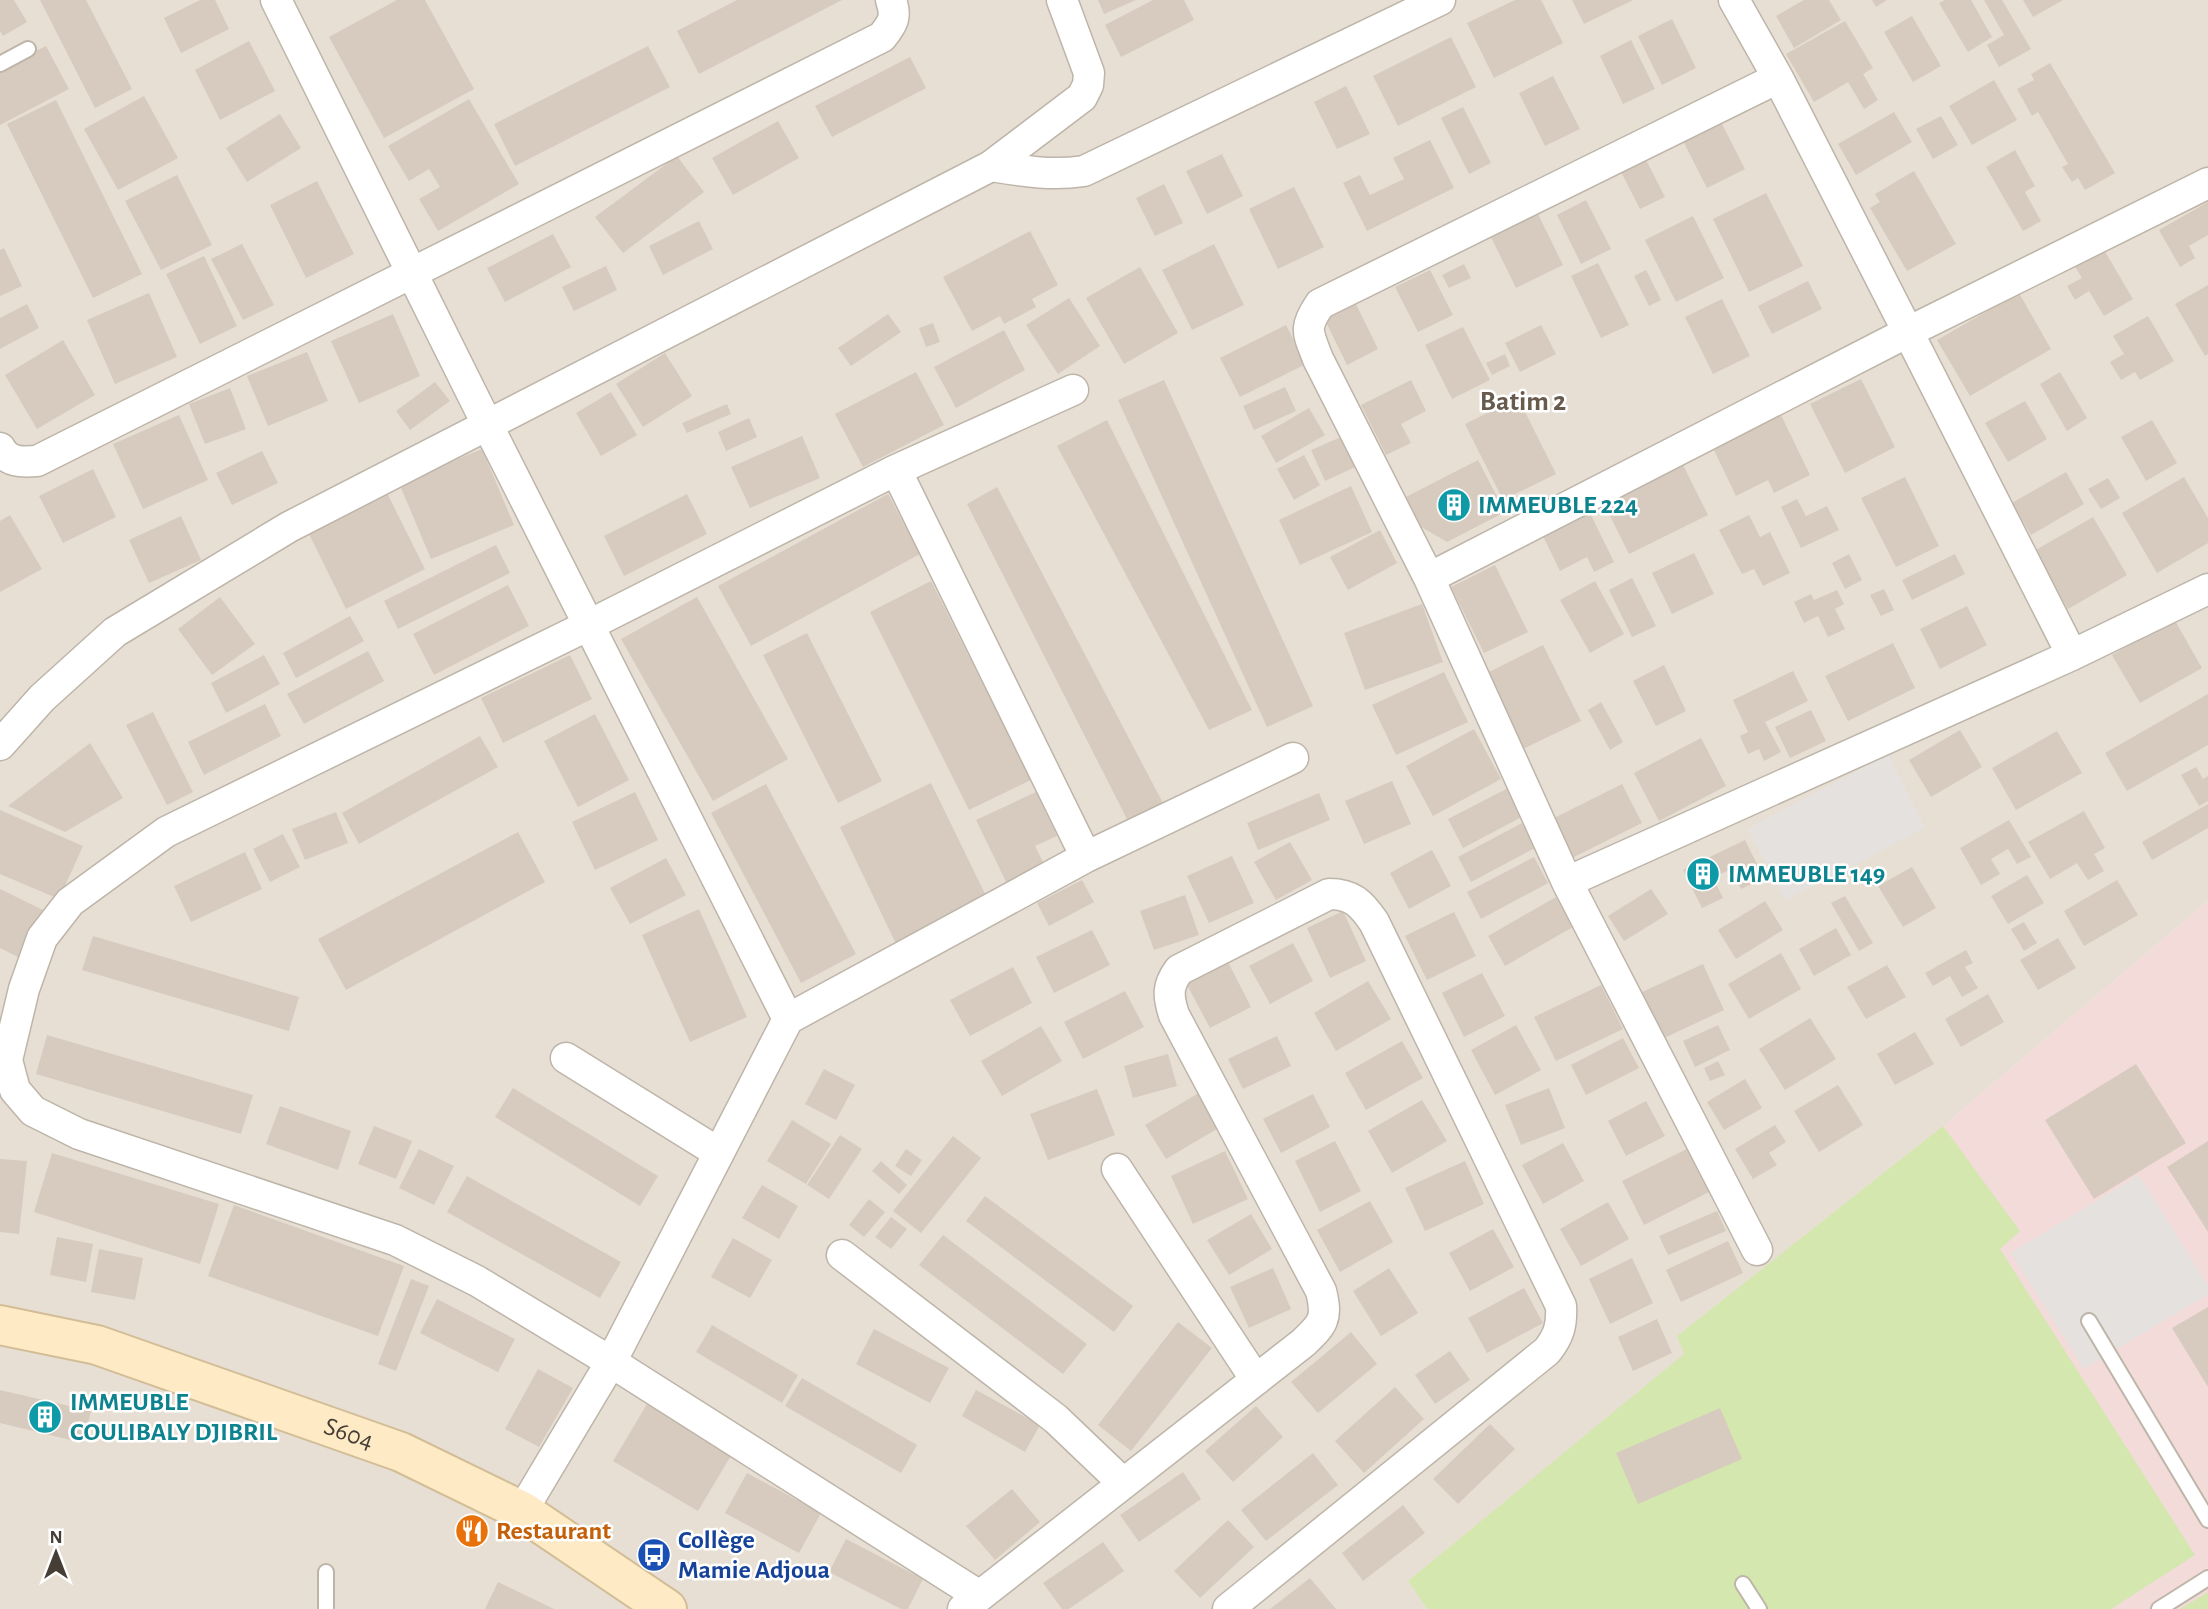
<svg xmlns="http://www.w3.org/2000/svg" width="2208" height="1609" font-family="'Alegreya Sans',sans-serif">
	<rect width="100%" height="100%" fill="#f3eee6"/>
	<path fill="#e7dfd4" d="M0 0H2208V901L1943 1126 1677 1336 1685 1354 1408 1581 1427 1609H0Z"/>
	<path fill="#f3dbda" d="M2208 901V1609H1427L1408 1581 1684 1354 1677 1336 1943 1126Z"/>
	<path fill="#d3e7af" d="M1943 1126 2020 1231 2000 1249 2195 1555 2111 1609H1427L1408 1581 1684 1354 1677 1336Z
		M2208 1592V1609H2180Z"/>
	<path fill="#e4e1de" d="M1888 754 1925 828 1786 900 1747 829Z
		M2139 1175 2208 1286V1294L2084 1369 2011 1253Z"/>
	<path fill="#d7cbbf" d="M0 0H14L27 22 3 36 0 31Z
		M40 0H86L132 89 95 108Z
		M200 0H215L229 29 181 53 164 18Z
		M397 0H425L474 89 384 138 329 37Z
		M737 0H842L699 74 677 31Z
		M1098 0H1136L1104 14Z
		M1153 0H1184L1194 20 1121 57 1105 25Z
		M1515 0H1541L1563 43 1494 78 1467 23Z
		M1572 0H1633L1584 24Z
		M1804 0H1829L1841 20 1794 48 1776 16Z
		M1872 0H1887L1876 7Z
		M1945 0H1971L1992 37 1968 52 1939 3Z
		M1984 0H2002L2031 49 1999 67 1987 45 2004 35Z
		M2023 0H2063L2033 17Z
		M1912 16 1941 66 1913 82 1884 32Z
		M1672 19 1696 68 1662 85 1638 36Z
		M1845 21 1873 68 1863 74 1878 100 1864 109 1848 82 1814 102 1786 54Z
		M1451 37 1476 87 1398 126 1373 76Z
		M1631 40 1655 89 1623 104 1600 56Z
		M249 41 275 91 220 120 195 70Z
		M46 46 69 89 0 125V69Z
		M648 46 670 87 515 166 494 124Z
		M910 57 926 88 832 137 815 106Z
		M2050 63 2115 173 2085 190 2078 178 2072 182 2062 167 2068 164 2038 112 2032 116 2017 89 2034 80 2031 74Z
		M1553 76 1580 129 1545 146 1519 93Z
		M1994 80 2017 120 1972 145 1949 106Z
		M1346 86 1370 134 1337 149 1314 102Z
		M144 96 178 158 118 190 84 129Z
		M469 99 519 184 438 231 419 199 440 187 429 169 409 181 388 146Z
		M56 100 142 274 93 298 7 124Z
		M1463 107 1491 163 1469 174 1441 118Z
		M1894 112 1912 142 1856 175 1838 144Z
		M280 114 301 148 247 182 226 148Z
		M1941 116 1958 145 1933 159 1916 129Z
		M1719 118 1745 169 1707 188 1681 137Z
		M778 121 799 158 733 195 712 158Z
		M1430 140 1454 188 1367 231 1343 183 1360 175 1370 195 1404 179 1393 158Z
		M2015 150 2035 186 2025 192 2041 221 2023 231 1986 167Z
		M1222 154 1243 196 1207 214 1186 171Z
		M1643 154 1665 197 1640 209 1618 166Z
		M677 156 704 192 623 253 595 217Z
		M1914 171 1956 244 1907 271 1870 208 1880 202 1875 194Z
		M177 175 212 245 161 270 125 201Z
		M317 181 354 254 306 278 270 205Z
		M1164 184 1183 223 1155 236 1136 198Z
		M1294 187 1324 247 1278 269 1249 209Z
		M1766 193 1803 266 1749 292 1713 219Z
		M1586 200 1611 249 1581 264 1557 215Z
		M2208 202V235L2189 246 2195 258 2180 267 2159 230Z
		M1535 208 1563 265 1516 288 1488 231Z
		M1693 216 1724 278 1676 302 1645 240Z
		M699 221 713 249 663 275 649 246Z
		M1030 231 1058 285 1032 299 1036 307 1004 324 1000 316 972 331 943 277Z
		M553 234 571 267 505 302 487 268Z
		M242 244 274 305 243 320 211 259Z
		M1214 244 1244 305 1192 330 1162 270Z
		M4 248 22 286 0 296V250Z
		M2104 250 2133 299 2104 316 2089 291 2075 300 2067 286 2082 278 2075 267Z
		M204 256 237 326 200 344 166 274Z
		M1598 263 1629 325 1601 338 1571 276Z
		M1464 264 1471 278 1449 288 1442 275Z
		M606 266 617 290 574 311 562 287Z
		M1140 267 1178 333 1124 364 1086 298Z
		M1430 270 1453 315 1418 332 1395 287Z
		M1646 270 1661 300 1649 306 1634 276Z
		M1808 281 1822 309 1772 334 1758 306Z
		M2208 285V354L2205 356 2175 304Z
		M149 293 177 357 115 384 87 320Z
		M2019 293 2051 349 1970 396 1937 340Z
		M1069 298 1100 346 1058 374 1026 325Z
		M1722 299 1750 356 1713 374 1685 317Z
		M27 304 39 328 0 349V318Z
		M1356 304 1378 349 1347 365 1325 320Z
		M393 314 420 376 359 403 331 341Z
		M888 314 901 332 851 366 838 348Z
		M2148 316 2174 361 2140 380 2135 372 2121 380 2110 362 2124 354 2113 336Z
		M933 323 940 342 926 347 919 328Z
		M1286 325 1306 364 1240 397 1220 358Z
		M1541 325 1556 354 1520 372 1505 343Z
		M1463 327 1490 380 1452 399 1425 345Z
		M1004 330 1025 370 956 408 934 367Z
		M63 340 95 395 37 429 5 375Z
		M307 352 328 401 268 426 247 376Z
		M665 353 692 396 643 427 616 384Z
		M1505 354 1510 366 1492 375 1486 363Z
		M916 372 944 425 863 467 835 414Z
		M2060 372 2087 418 2067 431 2040 384Z
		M1861 379 1895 447 1845 473 1810 404Z
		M1164 380 1313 706 1267 727 1118 400Z
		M1411 380 1426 411 1401 424 1411 443 1386 455 1361 405Z
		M435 382 450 401 410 430 396 411Z
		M1285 387 1296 411 1254 430 1243 406Z
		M230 388 246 429 205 444 189 404Z
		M611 392 637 435 601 456 576 413Z
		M1518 398 1556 474 1503 500 1465 424Z
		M2025 401 2047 439 2008 462 1985 423Z
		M727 404 731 414 687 433 682 423Z
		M1309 408 1325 435 1276 463 1261 436Z
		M179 415 208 480 143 509 113 444Z
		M1781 415 1810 475 1774 493 1768 480 1736 496 1713 448Z
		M749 418 757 437 726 451 718 432Z
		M1107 420 1252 710 1209 730 1057 446Z
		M2152 420 2177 463 2146 481 2121 437Z
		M1348 434 1362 464 1325 481 1311 450Z
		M802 436 820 478 750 508 731 467Z
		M482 449 514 525 431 559 399 483Z
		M262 451 278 483 232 505 216 473Z
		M1304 455 1320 485 1294 500 1277 469Z
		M1478 460 1505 512 1447 542 1418 525 1404 498Z
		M1683 465 1708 515 1629 554 1604 504Z
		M93 469 116 517 63 543 39 496Z
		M2066 472 2084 504 2031 535 2012 503Z
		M1905 477 1939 546 1896 567 1861 498Z
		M2184 477 2208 518V543L2157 573 2122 513Z
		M2108 478 2120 498 2101 509 2088 489Z
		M1351 486 1372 532 1300 565 1279 520Z
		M997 487 1165 807 1131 827 967 504Z
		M387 493 425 569 346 609 308 532Z
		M687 494 707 534 624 576 604 536Z
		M888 494 920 554 751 646 718 586Z
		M1797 499 1806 516 1827 506 1839 530 1801 548 1781 507Z
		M1589 511 1614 562 1594 572 1587 557 1560 571 1542 534Z
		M10 515 42 569 0 592V521Z
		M1749 515 1760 537 1770 532 1790 573 1763 586 1754 569 1742 574 1719 530Z
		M181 516 201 560 149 583 129 540Z
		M2093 517 2127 575 2068 609 2034 551Z
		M1380 530 1397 563 1348 590 1330 557Z
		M496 545 510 573 398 629 384 601Z
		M1694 553 1714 594 1672 614 1652 573Z
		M1849 554 1862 580 1845 589 1832 563Z
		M1955 554 1965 574 1912 600 1902 580Z
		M1495 565 1528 632 1484 653 1451 587Z
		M1632 578 1656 626 1632 637 1609 590Z
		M931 581 1031 780 969 810 870 612Z
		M1595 581 1624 634 1590 653 1560 600Z
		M508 585 529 626 434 675 413 634Z
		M1884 589 1894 610 1881 616 1870 595Z
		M1837 590 1844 604 1835 609 1845 629 1828 637 1818 616 1804 623 1794 602 1811 594 1814 600Z
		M220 597 255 644 212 675 178 629Z
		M697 597 788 759 713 801 621 639Z
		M1422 604 1443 662 1365 690 1344 633Z
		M1967 606 1987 645 1940 669 1920 629Z
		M350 616 364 641 296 678 283 653Z
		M2174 619 2202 668 2140 703 2112 655Z
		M807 633 882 781 838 803 763 655Z
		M1893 643 1915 688 1848 721 1825 676Z
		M1543 645 1581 721 1523 749 1485 674Z
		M368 651 384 681 304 724 287 694Z
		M264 655 280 684 226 713 211 683Z
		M570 655 592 699 503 743 481 698Z
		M1664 665 1686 711 1656 726 1633 681Z
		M1793 671 1808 701 1765 722 1781 752 1764 761 1759 749 1748 754 1740 736 1748 732 1733 700Z
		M1444 672 1468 722 1396 755 1372 705Z
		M2208 694V745L2127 791 2105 753Z
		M1601 702 1623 742 1610 750 1588 710Z
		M265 704 281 736 204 775 188 742Z
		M1811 710 1826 741 1790 758 1775 727Z
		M153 712 193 792 167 805 126 725Z
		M595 714 629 780 578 807 544 741Z
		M1474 729 1501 779 1433 816 1406 766Z
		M1960 730 1982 767 1931 797 1909 760Z
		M2057 731 2082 773 2016 810 1992 768Z
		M480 736 498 767 359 844 342 813Z
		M1701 738 1726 786 1659 821 1634 773Z
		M90 743 123 798 65 832 8 806Z
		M2196 767 2203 779 2208 776V801L2199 806 2181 775Z
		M1392 781 1411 824 1364 844 1345 801Z
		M931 783 990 904 898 948 840 827Z
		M766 784 856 954 801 983 711 813Z
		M1516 784 1531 812 1463 848 1448 819Z
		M1622 784 1642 823 1572 858 1552 819Z
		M635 792 658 840 595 870 572 822Z
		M1036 792 1057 836 1035 846 1049 874 1011 892 976 820Z
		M1319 793 1330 820 1258 850 1247 823Z
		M2208 804V828L2152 860 2142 842Z
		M0 810 83 846 59 899 0 874Z
		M2084 811 2105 848 2094 854 2104 871 2088 880 2077 863 2050 879 2028 842Z
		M336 812 348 843 305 860 292 829Z
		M2009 820 2031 857 2017 864 2008 849 1991 859 2000 874 1981 885 1960 848Z
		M1522 823 1535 848 1471 882 1458 857Z
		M518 832 545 882 346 990 318 939Z
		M283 834 300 867 270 882 253 849Z
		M1745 840 1764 878 1741 889 1731 869 1713 878 1723 898 1702 908 1683 870Z
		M1290 842 1312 880 1276 900 1254 862Z
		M1432 850 1451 886 1409 909 1390 873Z
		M245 852 262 889 191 922 174 886Z
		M1232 856 1254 903 1209 923 1187 876Z
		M1534 857 1548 883 1481 919 1467 892Z
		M666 858 686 895 630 924 610 888Z
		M1912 867 1936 908 1903 927 1878 886Z
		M2027 875 2044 903 2008 924 1991 896Z
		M1082 880 1094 902 1049 926 1037 903Z
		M2117 880 2138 915 2084 946 2064 911Z
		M0 889 43 910 20 958 0 948Z
		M1651 889 1668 914 1624 941 1608 916Z
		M1185 895 1199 935 1154 950 1140 911Z
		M1845 896 1873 943 1859 951 1831 903Z
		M1556 897 1573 927 1505 966 1488 936Z
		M1765 901 1783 930 1736 959 1718 930Z
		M699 909 747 1017 690 1042 642 935Z
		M1343 911 1366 961 1330 978 1307 928Z
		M1454 912 1476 956 1427 980 1405 936Z
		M2024 922 2037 943 2024 951 2011 929Z
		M1836 928 1851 955 1814 976 1799 949Z
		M1092 930 1110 965 1054 993 1036 957Z
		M93 936 299 997 289 1031 82 970Z
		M2058 938 2076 968 2038 990 2020 960Z
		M1293 943 1313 981 1270 1004 1249 966Z
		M1966 950 1973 963 1965 967 1978 988 1962 997 1950 976 1933 986 1925 973Z
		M1781 953 1801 989 1749 1019 1728 984Z
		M1228 962 1251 1007 1210 1028 1186 983Z
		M1703 964 1724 1010 1662 1039 1640 993Z
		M1887 965 1906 997 1866 1019 1847 987Z
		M1013 967 1032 1003 970 1036 950 1000Z
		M1482 973 1505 1016 1464 1037 1442 993Z
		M1368 981 1391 1019 1336 1051 1314 1013Z
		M1601 985 1623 1029 1556 1061 1534 1017Z
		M1125 991 1144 1027 1083 1059 1064 1022Z
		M1988 994 2004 1022 1961 1047 1945 1019Z
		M1810 1018 1836 1059 1785 1090 1759 1049Z
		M1516 1025 1541 1070 1495 1095 1471 1050Z
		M1718 1025 1730 1050 1695 1067 1683 1041Z
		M1041 1026 1062 1061 1002 1096 981 1061Z
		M1915 1032 1934 1064 1895 1085 1877 1054Z
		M47 1035 253 1095 241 1134 36 1074Z
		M1277 1036 1291 1066 1243 1089 1228 1059Z
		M1623 1038 1639 1068 1586 1095 1571 1065Z
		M1402 1041 1423 1078 1366 1110 1345 1073Z
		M1168 1054 1177 1086 1133 1098 1124 1066Z
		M1718 1061 1725 1075 1710 1081 1704 1068Z
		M2136 1064 2186 1143 2094 1199 2045 1120Z
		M824 1069 855 1085 836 1120 805 1104Z
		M1745 1079 1762 1108 1724 1130 1707 1102Z
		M1838 1085 1863 1125 1819 1152 1794 1111Z
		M513 1088 658 1176 640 1206 495 1117Z
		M1549 1088 1565 1128 1521 1145 1505 1105Z
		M1097 1089 1115 1135 1048 1160 1030 1114Z
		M1202 1091 1222 1126 1166 1159 1145 1125Z
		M1313 1094 1330 1127 1281 1153 1263 1119Z
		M1422 1100 1447 1141 1392 1173 1368 1131Z
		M1646 1101 1665 1136 1626 1156 1608 1121Z
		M280 1106 351 1131 338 1170 266 1144Z
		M792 1120 831 1144 806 1184 767 1161Z
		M1775 1125 1786 1142 1769 1153 1777 1165 1753 1179 1735 1149Z
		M374 1126 412 1141 396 1179 358 1164Z
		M840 1135 862 1149 829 1199 807 1185Z
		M953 1136 981 1158 921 1233 893 1211Z
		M1335 1141 1361 1191 1320 1212 1295 1161Z
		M2208 1141V1232L2167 1167Z
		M1563 1143 1584 1181 1543 1204 1522 1165Z
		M1693 1146 1715 1189 1644 1225 1622 1181Z
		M419 1149 454 1166 434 1205 399 1188Z
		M906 1149 922 1160 911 1176 895 1166Z
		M1225 1151 1248 1199 1193 1224 1171 1176Z
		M52 1153 219 1204 200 1264 34 1212Z
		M0 1159 27 1161 19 1234 0 1232Z
		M881 1161 907 1185 899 1194 872 1171Z
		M1465 1161 1484 1204 1425 1231 1405 1188Z
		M467 1176 621 1262 600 1298 447 1212Z
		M762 1185 798 1206 779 1239 742 1218Z
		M985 1196 1133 1306 1114 1332 966 1221Z
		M869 1199 885 1212 864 1237 849 1225Z
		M1370 1201 1393 1242 1340 1272 1317 1230Z
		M1608 1202 1629 1239 1581 1266 1560 1229Z
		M234 1205 404 1266 378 1336 208 1276Z
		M1717 1211 1726 1231 1668 1255 1659 1236Z
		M1251 1214 1272 1249 1229 1275 1207 1240Z
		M891 1217 907 1229 891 1249 875 1237Z
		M1493 1229 1514 1267 1470 1291 1449 1253Z
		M943 1235 1087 1344 1063 1374 919 1265Z
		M57 1237 93 1244 86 1282 50 1275Z
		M733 1238 772 1260 750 1298 711 1277Z
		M1728 1241 1743 1273 1681 1302 1666 1270Z
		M99 1249 143 1258 135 1300 91 1292Z
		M1632 1258 1653 1303 1610 1324 1589 1279Z
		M1273 1268 1291 1309 1249 1328 1230 1287Z
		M1389 1268 1418 1313 1381 1336 1353 1291Z
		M411 1279 429 1286 396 1371 378 1364Z
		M1524 1288 1543 1323 1487 1353 1468 1318Z
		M437 1299 515 1339 498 1372 420 1333Z
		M2208 1307V1387L2172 1328Z
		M1657 1319 1672 1353 1633 1371 1618 1337Z
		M1178 1322 1212 1348 1131 1451 1098 1425Z
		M712 1325 798 1375 782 1403 696 1352Z
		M874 1329 949 1368 930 1403 856 1364Z
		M1351 1332 1377 1364 1318 1413 1291 1382Z
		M1450 1351 1470 1380 1435 1404 1415 1375Z
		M538 1369 573 1388 539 1447 505 1429Z
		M802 1378 917 1445 901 1473 785 1406Z
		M1395 1387 1424 1419 1364 1473 1335 1441Z
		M0 1390 91 1411 83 1443 0 1423Z
		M976 1390 1040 1425 1025 1452 962 1416Z
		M647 1404 732 1454 698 1511 613 1461Z
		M1256 1406 1283 1437 1233 1482 1205 1451Z
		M1720 1408 1742 1459 1638 1504 1616 1453Z
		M1490 1424 1515 1449 1458 1504 1433 1479Z
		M1313 1453 1338 1485 1266 1541 1241 1510Z
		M1183 1472 1201 1499 1139 1542 1120 1515Z
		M747 1473 821 1513 799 1553 725 1513Z
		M1012 1489 1040 1522 995 1560 966 1526Z
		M1403 1505 1425 1533 1363 1581 1342 1553Z
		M1228 1520 1254 1547 1200 1598 1174 1571Z
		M846 1539 923 1579 908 1609H901L829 1572Z
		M1103 1542 1124 1571 1069 1609H1062L1043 1583Z
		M1310 1578 1336 1609H1270Z
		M498 1582 554 1609H485Z"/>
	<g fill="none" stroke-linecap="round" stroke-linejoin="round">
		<g stroke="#beb5a9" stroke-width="18">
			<path id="lane" d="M0 64 28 49
				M2089 1321 2208 1520
				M326 1572V1609
				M1743 1584 1759 1609
				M2159 1609 2208 1578"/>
		</g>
		<g stroke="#beb5a9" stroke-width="33">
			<path id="street" d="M276 0 487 424 788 1019 611 1362 522 1511
				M1734 0 1778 78 1908 332 2072 655
				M991 166C1023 171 1051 176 1084 171L1440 0
				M0 448C8 463 22 462 37 461L882 37C893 23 897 17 891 0
				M896 470 1086 857
				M1429 578 1908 332 2208 183
				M0 745 42 698 115 632 289 527 991 166 1082 97 1088 85 1089 73 1062 0
				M1567 882 2072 655 2208 589
				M788 1019 1086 857 1293 758
				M566 1058 719 1153
				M1117 1169 1256 1380
				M1757 1250 1567 882 1429 578 1318 359C1308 332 1303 329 1320 304L1778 78
				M842 1255 1056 1419 1123 1483
				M978 1595 611 1362 477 1281 395 1240 79 1134 33 1111 15 1090 7 1060 24 989 42 938 70 902 166 832 589 625 896 470 1073 390
				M963 1609 1303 1343C1323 1324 1328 1319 1321 1291L1174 1015C1168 996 1167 986 1179 970L1329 894C1352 894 1361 903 1374 922L1561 1306C1562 1325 1559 1336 1547 1351L1228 1609"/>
		</g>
		<g stroke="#d2bd97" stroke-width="42">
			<g id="secondary">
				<path id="s1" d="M0 1325 97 1345 401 1452 522 1511 667 1609"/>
			</g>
		</g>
		<use href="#lane" stroke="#fff" stroke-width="14"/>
		<use href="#street" stroke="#fff" stroke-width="30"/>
		<use href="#secondary" stroke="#feebc5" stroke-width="38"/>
	</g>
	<defs>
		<g id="building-disc" transform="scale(1.75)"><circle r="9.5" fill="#0f9aa8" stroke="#fff"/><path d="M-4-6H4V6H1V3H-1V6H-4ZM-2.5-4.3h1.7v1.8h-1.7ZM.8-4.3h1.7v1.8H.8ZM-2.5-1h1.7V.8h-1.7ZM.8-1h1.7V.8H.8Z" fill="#fff"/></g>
		<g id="restaurant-disc" transform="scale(1.75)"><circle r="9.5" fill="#e8710a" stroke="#fff"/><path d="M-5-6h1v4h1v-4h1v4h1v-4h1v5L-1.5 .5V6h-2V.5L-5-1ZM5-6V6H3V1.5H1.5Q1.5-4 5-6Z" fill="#fff"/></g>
		<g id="bus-disc" transform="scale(1.75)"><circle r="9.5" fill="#1a4fb4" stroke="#fff"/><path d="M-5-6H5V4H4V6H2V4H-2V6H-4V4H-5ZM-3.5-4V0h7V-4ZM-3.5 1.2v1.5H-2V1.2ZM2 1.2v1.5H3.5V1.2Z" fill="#fff"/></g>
	</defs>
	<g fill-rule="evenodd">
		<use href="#building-disc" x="1454" y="505"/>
		<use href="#building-disc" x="1703" y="874"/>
		<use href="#building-disc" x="45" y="1417"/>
		<use href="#restaurant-disc" x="472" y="1531"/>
		<use href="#bus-disc" x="654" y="1555"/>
	</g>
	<g text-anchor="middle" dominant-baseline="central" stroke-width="5" stroke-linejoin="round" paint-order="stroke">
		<g font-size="26" font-weight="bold" fill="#0d838f" stroke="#fff" text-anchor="start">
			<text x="1478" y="505">IMMEUBLE 224</text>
			<text x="1728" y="874">IMMEUBLE 149</text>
			<text x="70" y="1402">IMMEUBLE<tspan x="70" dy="30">COULIBALY DJIBRIL</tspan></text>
		</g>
		<g font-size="26" fill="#463e36" stroke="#fff">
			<text stroke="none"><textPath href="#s1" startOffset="366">S604</textPath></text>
		</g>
		<g font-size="26" font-weight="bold" fill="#c56008" stroke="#fff" text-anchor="start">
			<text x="496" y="1531">Restaurant</text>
		</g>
		<g font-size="26" font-weight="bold" fill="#164399" stroke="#fff" text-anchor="start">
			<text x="678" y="1540">Collège<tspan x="678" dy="30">Mamie Adjoua</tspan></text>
		</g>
		<g font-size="28" font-weight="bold" fill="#685b4d" stroke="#fff">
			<text x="1523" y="402">Batim 2</text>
		</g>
	</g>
	<g transform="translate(56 1553)" stroke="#ffffff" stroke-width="5" paint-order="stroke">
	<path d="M0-5L12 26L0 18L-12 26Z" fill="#463e36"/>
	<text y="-10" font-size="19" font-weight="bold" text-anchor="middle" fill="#463e36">N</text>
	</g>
</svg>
